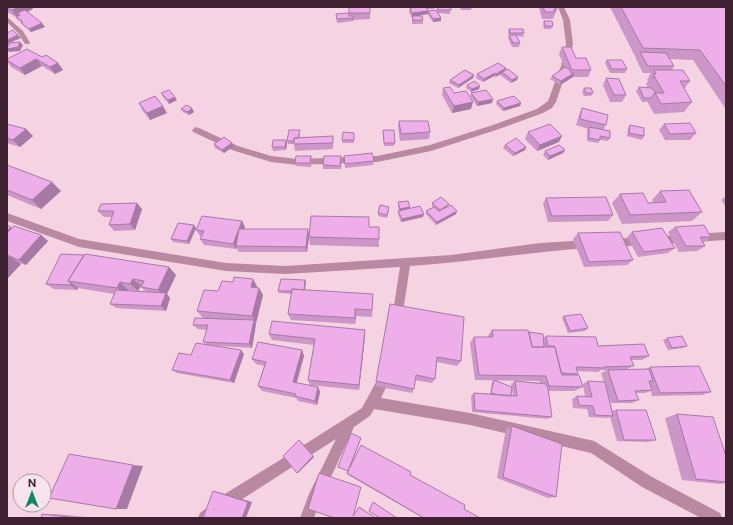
<svg xmlns="http://www.w3.org/2000/svg" width="733" height="525" font-family="'Public Sans',sans-serif">
	<rect width="100%" height="100%" fill="#f5d3e3"/>
	<g fill="none" stroke-linecap="round" stroke-linejoin="round">
		<path fill="#b889a0" fill-rule="evenodd" d="M558 7H564L570 20 573 44 568 66 556 102 552 108 543 113 499 129 431 151 377 162 298 165 271 162 232 150 193 132 192 130 196 127 199 128 238 146 271 156 298 159 377 156 430 145 493 125 537 109 548 101 561 66 566 44 563 20Z
			M7 17 23 31 30 43 29 44H25L18 33 7 22Z
			M7 213 79 239 226 263 286 266 451 255 540 243 589 240 592 241 594 244 592 247 589 248C529 252 470 262 410 266L402 318 401 322 397 323 393 322 392 318 400 267 286 274 226 271 79 247 7 221Z
			M726 232V240L611 247 608 246 606 243 608 240 611 239Z
			M386 369 390 371 392 375 381 398 470 413 594 441 652 477 720 513 722 518H701L642 487 591 453 470 425 374 409 370 416 354 427 320 501 314 518H300L309 494 336 439 233 505 216 518H198L200 513 223 495 285 457 362 408 382 371Z"/>
	</g>
	<path fill="#cc96c9" fill-rule="evenodd" d="M7 7 33 9 27 12 45 27 31 32 24 26 21 22 18 20 16 17 7 12Z
		M349 7 370 13V19L354 20V21L337 23 336 14 349 16Z
		M417 7H435L434 9H427L428 14 413 16 423 20V24H412V17L409 12 410 8H417Z
		M437 7H451L450 14 438 13 441 18V21L433 22 428 15V11L437 12Z
		M460 7H472L471 10H461Z
		M539 7H556L557 9 553 19H542Z
		M610 7H726V108H725L693 60 670 59 674 66 672 70 690 81 684 89 692 102 684 112 654 114 648 103V102H642L636 91 639 87 648 88 646 84 648 81 647 80 651 73H643L636 59V58Z
		M544 21 553 26 551 29H544L543 24Z
		M509 29 524 33 523 37 517 36 520 43 519 47H512L508 38 509 36 508 32Z
		M562 47 576 58 591 70 588 77H573L560 85 550 79 552 76 565 68 559 54Z
		M42 57 58 63 63 70 55 74 42 66 25 75 11 67 7 61V59Z
		M607 60 627 69 625 73H610L605 63Z
		M506 70 518 77 517 80 511 83 500 75 501 74 495 77 494 76 483 82 476 78 477 74Z
		M474 75 473 78 458 88 449 83 450 80Z
		M606 78 626 95 622 102H610L603 85Z
		M467 85 480 86 479 89 471 92 466 88Z
		M443 88 454 93 471 109 452 113 442 95Z
		M584 88 593 93 591 96H584L582 92Z
		M161 93 177 100 169 104 163 97Z
		M471 93 492 103 477 106 470 96Z
		M497 101 521 103 520 106 503 111 496 104Z
		M139 103 167 113 150 120 142 110Z
		M192 108 194 112 189 115 183 112 181 109Z
		M582 108 606 125 603 130 610 138 608 141 600 140 598 143 587 141V131L588 129 576 125 579 115Z
		M399 121 430 132 429 139 400 141 398 127Z
		M7 124 26 129 33 136 20 147 7 143Z
		M664 124 696 133 690 140H665L659 130Z
		M630 125 644 136 642 140 627 136 628 128Z
		M383 130 395 143 394 146H384Z
		M528 132 559 142 537 151 525 139Z
		M354 133V143H342V140Z
		M300 134V138L333 136V149L295 151 294 144H288L287 141Z
		M287 143 286 150 273 151 272 147Z
		M214 144 234 146 224 153 215 148Z
		M505 145 526 147 525 150 513 156 503 148Z
		M565 150 563 153 548 160 543 155 545 151Z
		M311 156 312 160 311 167 296 166 295 163Z
		M344 156 374 161 373 165 345 168Z
		M342 160 341 169H323V165Z
		M7 165 61 191 41 209 7 195Z
		M660 191 702 212 692 221 622 224 612 203 620 194 648 203 653 202 652 200Z
		M726 196V207L721 200Z
		M546 198 613 215 608 221 548 222 543 204Z
		M398 202 410 208 423 217 401 222 398 214V211L399 210 398 206Z
		M432 203 449 206 456 214 436 225 426 214V211L433 207 432 206Z
		M142 209 135 230 114 231 109 225 112 217H104L98 211Z
		M389 210 387 218 378 216V213Z
		M242 221 245 227 244 229 309 234 369 227H379V247L310 245 309 238 307 252H239L237 248 236 249 204 245 200 239 202 236H200L196 230Z
		M7 225 12 228 41 235 48 241 26 265 19 263 21 264 7 279Z
		M675 227 711 237 703 243 705 246 697 251 679 252 668 232Z
		M196 228 189 244 173 242 171 239Z
		M632 232 675 248 668 253 638 257 627 237Z
		M578 233 633 260 627 265 584 267 573 239Z
		M84 255 176 275 167 294 170 298 166 311 116 308 110 304 114 294 78 288 77 290 54 289 46 284ZM141 286H142L141 287 146 292 128 291V290L138 291Z
		M305 280 306 282 305 290 373 294 372 317 356 316 355 324 291 320 288 314 292 294 279 293 278 291Z
		M257 286V288L263 295 256 323V324L252 348 219 346 244 354 234 383 177 373 172 370 206 344 203 342 207 330 198 329 193 325 203 318 197 311 218 291Z
		M390 304 461 361 457 366 437 362 435 379 432 383 415 380 414 389 412 393 376 386Z
		M564 316 588 328 585 331 568 333 562 318Z
		M365 330V336L359 390 310 385 308 380 314 345 272 340 269 334Z
		M492 330 529 332 543 338 546 336 649 356 642 360H632L634 366 627 369 611 370 646 369 650 367 711 392 702 395 652 396 651 391 645 393H636L639 400 632 403H611L607 391 612 411 616 410 656 440 648 442 617 441 610 417 607 418 589 417 587 409 573 408 572 399 577 396 585 397 583 384 588 381 604 382 601 373 607 370H601L598 372 577 371 578 374 576 375 583 387 574 391H548L552 417 547 419 472 412 471 396 474 393 490 394 492 382 494 380 512 387 511 384 515 381 540 383 539 381 475 380 470 343 474 337H488V336ZM512 389 513 396H511Z
		M667 338 687 346 683 348 668 350 663 340Z
		M302 350 304 356 297 383 318 387 320 392 317 405 298 401 296 398 262 391 258 386 264 366 256 364 252 359Z
		M677 414 726 456V483L719 484 682 480 665 418Z
		M512 426 556 497 548 498 497 478 506 429Z
		M361 438 352 463 410 475 464 509 480 518H423L348 475 347 473 348 471 338 467Z
		M42 514H56L96 518H41Z"/>
	<path fill="#a67aa4" d="M18 7H32L33 9 21 15 17 13 20 16 17 17 12 10Z
		M428 11V14L412 17V13Z
		M441 18V21L433 22V19Z
		M42 23 45 27 31 32 29 29Z
		M18 35 21 38 7 44V40Z
		M20 42 23 45 20 51 9 52 7 49Z
		M36 59 42 66 25 75 20 68Z
		M58 63 63 70 55 74 50 67Z
		M506 68 505 72H502L501 74 495 77 496 74Z
		M495 73 494 76 483 82 484 79Z
		M574 73 573 77 560 85 561 81Z
		M474 75 473 78 458 88 459 85Z
		M518 77 517 80 511 83 512 80Z
		M480 86 479 89 471 92 472 89Z
		M175 97 177 100 169 104 168 100Z
		M493 99 492 103 477 106 478 102Z
		M473 102 471 109 452 113 454 106Z
		M521 103 520 106 503 111 504 108Z
		M163 106 167 113 150 120 147 113Z
		M192 108 194 112 189 115 188 112Z
		M26 129 33 136 20 147 13 140Z
		M562 136 559 142 537 151 540 145Z
		M286 140 287 143 286 150 285 147Z
		M232 143 234 146 224 153 222 150Z
		M526 147 525 150 513 156 515 153Z
		M565 150 563 153 548 160 550 156Z
		M52 182 61 191 41 209 32 200Z
		M137 203 142 209 135 230 130 224Z
		M410 207V210L400 212V209Z
		M457 211 456 214 436 225 437 222Z
		M424 214 423 217 401 222 402 219Z
		M242 221 245 227 237 246H236L237 248 236 249 233 244Z
		M194 225 196 228 189 244 187 241Z
		M11 227 19 233 7 245V231Z
		M308 229 309 235 307 252 306 247Z
		M41 235 48 241 26 265 19 260Z
		M9 256 21 264 7 279V258Z
		M169 267 176 275 167 294 170 298 166 311 161 306 164 296 158 290Z
		M133 279 141 286 138 291 130 284Z
		M253 279 257 286 255 294 251 287Z
		M305 280 306 282 304 294 303 292Z
		M120 282 128 290 125 296 117 288Z
		M71 283 78 288 77 290 70 285Z
		M259 288 263 295 256 323 252 316Z
		M355 309 356 316 355 324Z
		M254 320 256 324 252 348 249 344Z
		M365 330V336L359 390V385Z
		M241 350 244 354 234 383 230 380Z
		M302 350 304 356 295 387 293 382Z
		M318 387 320 392 317 405 315 401Z
		M299 440 314 457 298 473H297Z
		M133 465 143 466 127 509H116Z
		M213 491 218 492 252 502 246 518H242Z"/>
	<path fill="#edaeea" stroke="#a67aa4" d="M7 7H18L12 10 7 8Z
		M349 7H370V13H349Z
		M419 7H426L428 11 412 13 410 8Z
		M437 7H451V10H438Z
		M543 7H556L557 9H554L555 12H545Z
		M621 7H726V86L700 50 643 48Z
		M25 10 42 23 29 29 21 23 23 22 16 17 20 15 17 13Z
		M436 10 441 18 433 19 428 11Z
		M349 13V16H353L354 18 337 19 336 14Z
		M412 16H422L423 20H413Z
		M544 21H552L553 26H545Z
		M509 29H523L524 33H510Z
		M13 30 18 35 7 40V33Z
		M509 35H516L520 43H513Z
		M20 42 18 47 7 49 9 43Z
		M562 47H571L576 58H586L591 70H572Z
		M27 49 42 57 46 55 58 63 50 67 36 59 20 68 7 60V59Z
		M640 52 666 53 674 66H648Z
		M607 60H622L627 69H612Z
		M498 63 506 68 496 74 495 73 484 79 477 74Z
		M565 67 569 69 571 73H574L561 81 552 76Z
		M508 69 518 77 512 80 502 72Z
		M465 70 474 75 459 85 450 80Z
		M654 70H683L690 81H680L692 102 661 104 655 93H664L653 74H656Z
		M606 78 619 79 626 95H614Z
		M475 81 480 86 472 89 467 85Z
		M450 87 454 93 466 91 473 102 454 106 443 88Z
		M639 87 652 88 655 93 651 98H644Z
		M584 88H591L593 93H586Z
		M169 90 175 97 168 100 161 93Z
		M486 90 493 99 478 102 471 93Z
		M155 96 163 106 147 113 139 103Z
		M514 96 521 103 504 108 497 101Z
		M186 105 192 108 188 112 181 109Z
		M582 108 608 115 606 125 580 119Z
		M399 121H428L430 132 401 134Z
		M690 123 696 133 670 134 664 124Z
		M7 124 26 129 13 140 7 138Z
		M550 124 562 136 540 145 528 132Z
		M630 125 644 128V136L629 133Z
		M589 127 610 131V138L600 136V140L589 138Z
		M289 130H300L298 138H294V141H287Z
		M383 130H394L395 143H384Z
		M343 132 354 133V140H342Z
		M333 136V143L294 144V138Z
		M224 137 232 143 222 150 214 144Z
		M516 138 526 147 515 153 505 145Z
		M273 140H286L285 147H272Z
		M559 145 565 150 550 156 545 151Z
		M372 153 374 161 345 164 344 156Z
		M296 156H311L310 163H295Z
		M324 156H341L340 166 323 165Z
		M7 165 52 182 32 200 7 190Z
		M689 190 702 212 630 215 620 194 643 193 648 203 666 202 660 191Z
		M441 197 449 204 440 210 432 203Z
		M606 197 613 215 552 216 546 198Z
		M408 201 410 207 400 209 398 202Z
		M137 203 130 224 109 225 114 211H98L101 204Z
		M380 205 389 207 387 215 378 213Z
		M451 205 457 211 437 222 426 211 434 207 439 211Z
		M420 206 424 214 402 219 398 211Z
		M202 216 242 221 233 244 200 239 204 231 196 230Z
		M311 216 369 217V227H379V239L309 237Z
		M178 223 194 225 187 241 171 239Z
		M7 225 11 227 7 231Z
		M704 225 711 237H700L705 246H686L675 227Z
		M14 226 41 235 19 260 7 255V233Z
		M662 228 675 248 644 252 632 232Z
		M239 229H308L306 247 236 246Z
		M620 232 633 260 589 262 578 233Z
		M61 254 84 255 68 281 71 283 70 285 46 284Z
		M85 254 169 267 158 290 141 287 144 281 133 279 130 284 120 282 117 288 68 281Z
		M234 277 253 279 251 287 259 288 252 316 197 311 204 290 218 291 222 281 233 282Z
		M281 279 305 280 304 290 292 289V291H278Z
		M292 289 373 294 372 310 355 309V318L288 314Z
		M116 290 166 293 161 306 110 304Z
		M390 304 464 317 461 361 437 357 435 379 416 375 414 389 376 381Z
		M581 314 588 328 570 331 564 316Z
		M195 318 254 320 249 344 203 342 208 325H193Z
		M272 321 365 330 359 385 308 380 315 339 269 334Z
		M492 330H528L532 347H555L562 375H579L583 387 549 386 546 376 479 375 474 337H493Z
		M529 332 543 334 544 347H532Z
		M546 336 596 337 598 346 644 344 649 356 630 357 634 366 604 367 605 368 576 367 578 374 561 373 555 347 554 346H548Z
		M682 336 687 346 672 348 667 338Z
		M258 342 302 350 293 382 318 387 315 401 295 396 296 394 258 386 266 362 252 359Z
		M196 343 241 350 230 380 172 370 179 353 191 355Z
		M699 366 711 392 660 393 650 367Z
		M649 369 653 381H649L652 390 635 391 639 400 618 401 608 370Z
		M494 380 512 387 511 396 499 395 491 393Z
		M515 381 546 384 548 388 552 417 475 410 474 393 517 396Z
		M588 381 605 382 613 416 595 415 593 406 579 405 577 396 592 397Z
		M616 410H646L656 440H624Z
		M677 414 713 417 726 456V482L696 479Z
		M512 426 562 444 556 497 503 477Z
		M351 433 361 438 348 471 338 467Z
		M299 440 313 456 297 473 283 456Z
		M361 445 411 472 410 475 465 505 464 509 480 518H424L347 473Z
		M69 454 133 465 116 509 49 498Z
		M319 473 361 487 353 516 359 507 376 518H334L308 509Z
		M213 491 248 502 242 518H203Z
		M373 502 397 518H380L369 511Z
		M42 514 77 518H41Z"/>
	<rect width="733" height="525" fill="none" stroke="#3e2030" stroke-width="16"/>
	<g transform="translate(32 493)"><circle r="19" fill="#f7e5ed" stroke="#ad96a1"/>
	<path d="M0-3L7 15L0 10L-7 15Z" fill="#128767"/>
	<text y="-6" font-size="11" font-weight="bold" text-anchor="middle" fill="#3e2030">N</text>
	</g>
</svg>
